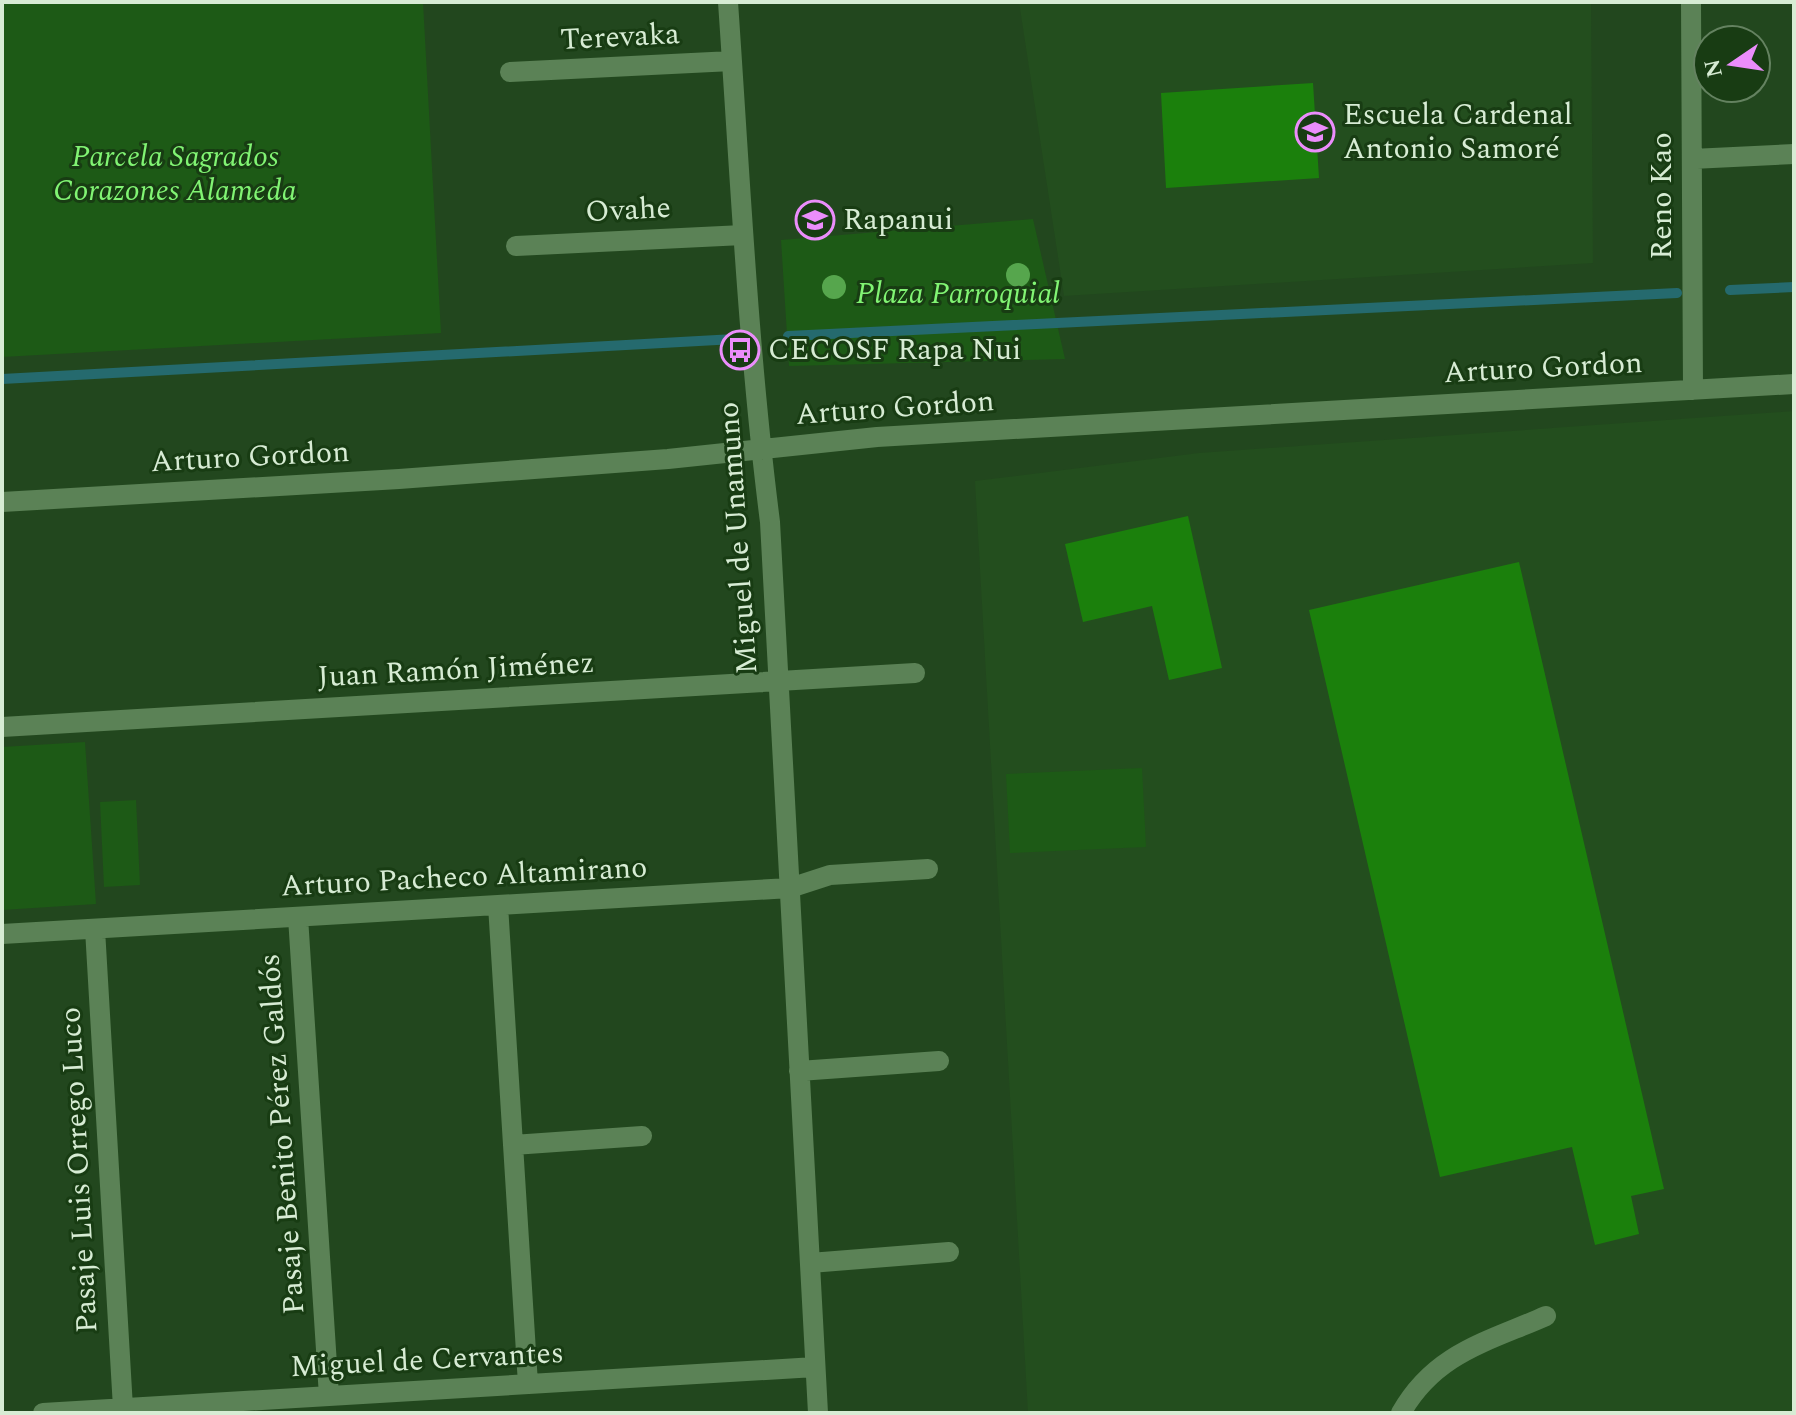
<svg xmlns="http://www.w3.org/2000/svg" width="1796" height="1415" font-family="Spectral,serif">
	<rect width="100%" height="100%" fill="#22471e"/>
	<path fill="#234e1e" d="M1019 2H1591L1593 263 1064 296Z
		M1794 411V1413H1028L975 481 1199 453Z"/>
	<path fill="#1d5a16" d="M2 2H423L441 333 2 357Z
		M1033 219 1065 359 789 366 781 240Z
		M85 742 96 904 2 910V747Z
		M1142 768 1146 847 1010 853 1006 774Z
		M136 800 140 885 104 887 100 802Z"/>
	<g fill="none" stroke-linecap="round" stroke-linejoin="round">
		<path stroke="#256a6e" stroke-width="10" d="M1730 290 1794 287
			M788 336 1677 293
			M2 379 735 339"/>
	</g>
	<path fill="#1b800c" d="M1313 83 1319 178 1166 188 1161 93Z
		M1188 516 1222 668 1169 680 1152 606 1083 622 1065 544Z
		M1519 562 1664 1189 1631 1196 1639 1234 1595 1245 1572 1147 1440 1177 1309 610Z"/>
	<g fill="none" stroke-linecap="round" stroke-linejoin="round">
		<path stroke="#5b8256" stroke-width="20" d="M728 2C740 175 748 350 770 522L818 1413
			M1691 2 1693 390
			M510 72 732 61
			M1692 159 1794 154
			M516 246 743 235
			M2 502 399 479 668 459 877 437 1794 384
			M2 727 915 673
			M498 905 528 1384
			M298 917 329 1396
			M95 929 123 1408
			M2 934 790 888 830 875 928 869
			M799 1071 939 1061
			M513 1145 642 1136
			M810 1263 949 1252
			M43 1413 815 1367
			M1401 1413C1435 1353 1487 1342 1546 1316"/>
	</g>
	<g fill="#56a64d">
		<circle cx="1018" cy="275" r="12"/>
		<circle cx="834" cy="287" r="12"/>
	</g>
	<defs>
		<g id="school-ring" transform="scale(2)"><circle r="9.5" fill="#183c13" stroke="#eb8dfb" stroke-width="1.5"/><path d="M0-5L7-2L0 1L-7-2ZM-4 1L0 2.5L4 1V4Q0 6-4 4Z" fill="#eb8dfb"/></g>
		<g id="bus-ring" transform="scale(2)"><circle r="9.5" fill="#183c13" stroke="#eb8dfb" stroke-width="1.5"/><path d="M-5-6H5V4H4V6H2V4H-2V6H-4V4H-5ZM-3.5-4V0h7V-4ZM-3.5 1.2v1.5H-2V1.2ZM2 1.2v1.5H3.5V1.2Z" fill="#eb8dfb"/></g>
	</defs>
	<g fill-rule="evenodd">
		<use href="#school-ring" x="1315" y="132"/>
		<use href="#school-ring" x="815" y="220"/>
		<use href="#bus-ring" x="740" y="350"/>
	</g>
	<g text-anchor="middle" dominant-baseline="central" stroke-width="6" stroke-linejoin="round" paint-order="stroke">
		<g font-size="30" fill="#d7ecd4" stroke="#183c13">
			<text transform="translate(620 37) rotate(-3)">Terevaka</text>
			<text transform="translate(1662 196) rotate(-90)">Reno Kao</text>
			<text transform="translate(628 210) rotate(-3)">Ovahe</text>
			<text transform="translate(1543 368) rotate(-3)">Arturo Gordon</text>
			<text transform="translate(895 408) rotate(-4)">Arturo Gordon</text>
			<text transform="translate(250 457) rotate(-3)">Arturo Gordon</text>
			<text transform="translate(738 538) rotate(-94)">Miguel de Unamuno</text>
			<text transform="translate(456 670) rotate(-3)">Juan Ramón Jiménez</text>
			<text transform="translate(464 877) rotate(-3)">Arturo Pacheco Altamirano</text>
			<text transform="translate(282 1134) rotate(-94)">Pasaje Benito Pérez Galdós</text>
			<text transform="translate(79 1170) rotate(-93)">Pasaje Luis Orrego Luco</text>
			<text transform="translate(427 1360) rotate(-3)">Miguel de Cervantes</text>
		</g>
		<g font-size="30" fill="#d7ecd4" stroke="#183c13" text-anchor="start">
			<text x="1343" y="115">Escuela Cardenal<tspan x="1343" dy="34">Antonio Samoré</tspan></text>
			<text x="843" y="220">Rapanui</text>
			<text x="768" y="350">CECOSF Rapa Nui</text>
		</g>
		<g font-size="30" font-style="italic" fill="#81f473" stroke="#183c13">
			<text x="175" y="157">Parcela Sagrados<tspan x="175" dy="34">Corazones Alameda</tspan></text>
			<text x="958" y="294">Plaza Parroquial</text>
		</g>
	</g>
	<rect width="1796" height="1415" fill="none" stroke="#d7ecd4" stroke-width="8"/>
	<g transform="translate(1732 64) rotate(257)"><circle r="38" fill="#183c13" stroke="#648260" stroke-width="2"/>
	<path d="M0-6L14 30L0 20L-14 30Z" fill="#eb8dfb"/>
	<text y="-12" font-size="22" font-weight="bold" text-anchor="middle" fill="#d7ecd4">N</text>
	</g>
</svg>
